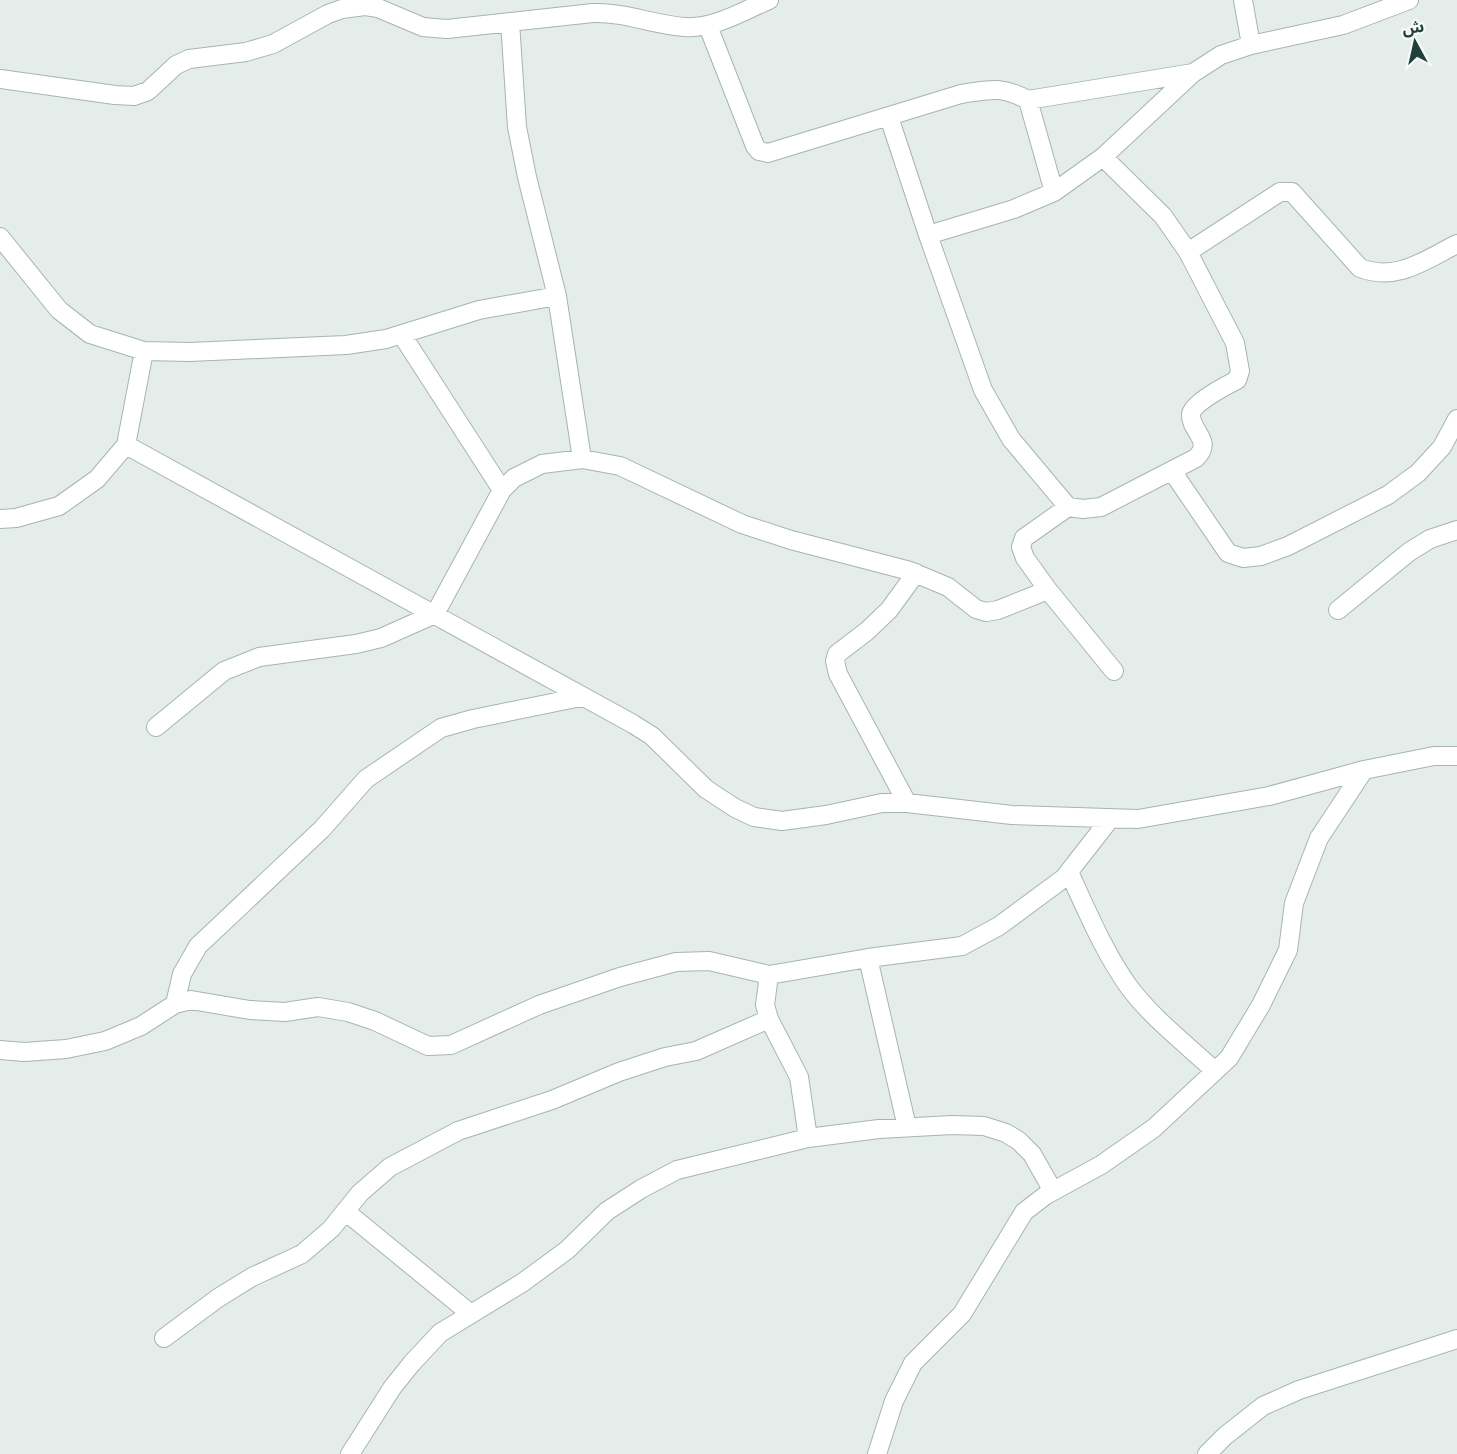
<svg xmlns="http://www.w3.org/2000/svg" width="1457" height="1454" font-family="Roboto,'Noto Sans Arabic',sans-serif">
	<rect width="100%" height="100%" fill="#e4edea"/>
	<g fill="none" stroke-linecap="round" stroke-linejoin="round">
		<g stroke="#a6b5b2" stroke-width="20">
			<path id="minor" d="M1243 0 1251 45
				M510 22 517 127 527 177 557 296 582 459
				M708 26 755 146 759 151 768 153 961 94C990 90 1000 85 1028 100L1193 73
				M0 79 115 95 134 96 148 91 176 65 189 59 246 52 273 44 328 14 342 9 365 6 378 8 423 27 447 29 593 13C625 12 654 25 685 27 714 29 743 11 769 0
				M1028 100 1054 192
				M889 117 928 235 983 390 1011 439 1068 507 1083 509 1101 507 1196 458C1214 440 1190 432 1191 414 1192 403 1227 385 1237 380L1240 371 1235 343 1188 252 1163 216 1103 157
				M928 235 1014 209 1054 192 1103 157 1193 73 1221 55 1251 45 1343 25 1409 0
				M0 237 59 310 90 334 144 351 190 352 346 345 386 339 479 310 557 296
				M1188 252 1280 192H1292L1360 268C1397 282 1425 260 1457 244
				M402 335 502 490
				M126 445 633 724 652 736 706 789 735 808 754 817 782 821 826 815 882 803H907L1012 815 1138 819 1269 796 1364 770 1434 756H1457
				M1172 471 1228 553 1243 558 1261 556 1288 546 1388 495 1418 473 1442 447 1457 419
				M1068 507 1024 538 1021 547 1025 558 1048 590 1114 671
				M0 519 16 518 59 506 97 479 126 445 144 351
				M1338 610 1409 552 1430 539 1457 530
				M156 727 224 671 259 657 356 644 381 638 435 614 502 490 514 478 542 464 582 459 620 466 742 524 791 540 910 571 948 587 976 609 986 612 998 610 1048 590
				M907 803 838 674 835 661 837 654 867 631 889 610 916 573
				M1069 872C1087 911 1104 952 1129 987 1153 1019 1186 1044 1215 1071
				M868 958 907 1127
				M769 975 765 1005 769 1019 799 1077 808 1138
				M175 1004 182 974 198 946 322 829 366 779 441 728 473 719 581 697
				M0 1050 24 1052 66 1049 105 1041 141 1026 175 1004 191 1000 250 1010 285 1012 318 1007 348 1012 375 1021 428 1046 451 1045 539 1005 620 977 676 962 709 961 769 975 868 958 962 946 999 926 1064 878 1110 819
				M345 1211 471 1314
				M164 1338 218 1298 252 1277 302 1254 331 1229 360 1193 390 1167 458 1131 552 1100 619 1072 665 1057 696 1051 769 1019
				M350 1454 392 1388 412 1363 440 1333 522 1283 567 1250 607 1211 641 1189 677 1170 808 1138 879 1129 952 1125 984 1126 1006 1133 1019 1141 1032 1154 1053 1191
				M877 1454 894 1401 913 1363 962 1314 1024 1212 1046 1195 1101 1165 1154 1128 1229 1058 1261 1005 1288 950 1294 903 1319 838 1364 770
				M1207 1454 1225 1436 1263 1406 1299 1390 1457 1339"/>
		</g>
		<use href="#minor" stroke="#fff" stroke-width="18"/>
	</g>
	<g transform="translate(1415 42) rotate(352)" stroke="#f4faf8" stroke-width="4.5" paint-order="stroke">
	<path d="M0-4.5L10 22L0 15L-10 22Z" fill="#233f3c"/>
	<text y="-9" font-size="16" font-weight="bold" text-anchor="middle" fill="#233f3c">ش</text>
	</g>
</svg>
